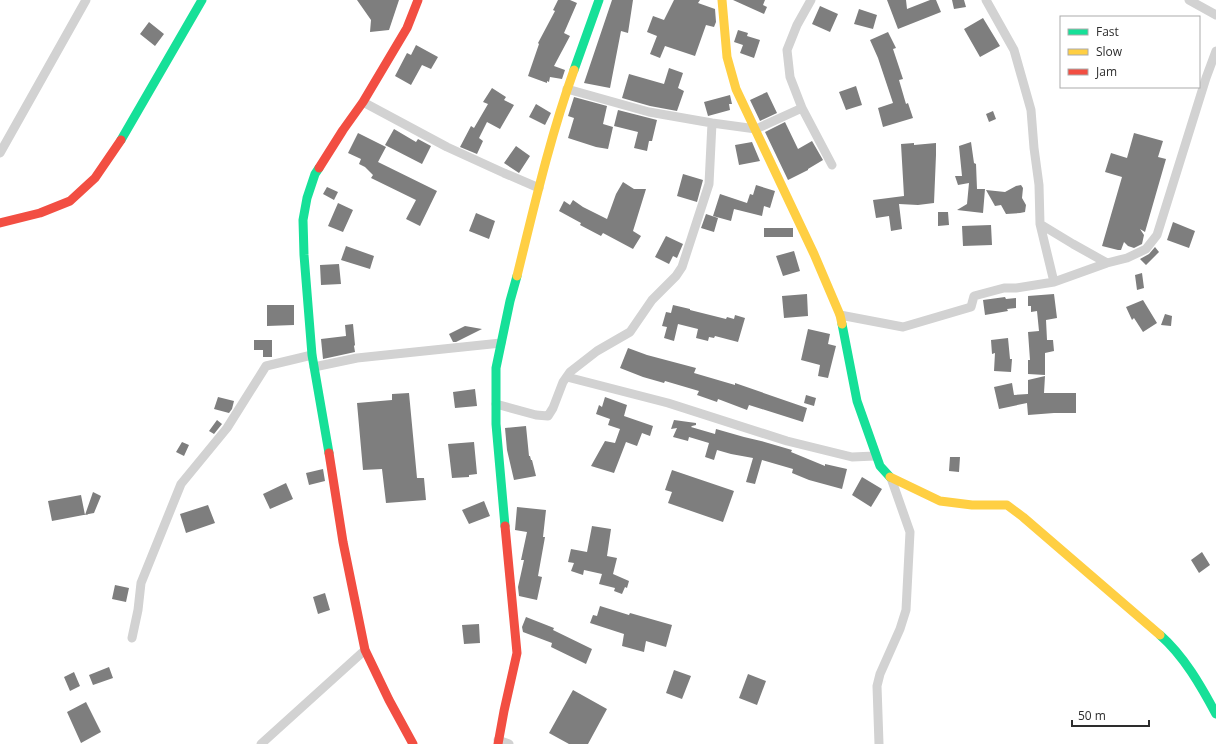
<svg xmlns="http://www.w3.org/2000/svg" width="1216" height="744" font-family="'Open Sans',sans-serif">
	<rect width="100%" height="100%" fill="#fff"/>
	<path fill="#7e7e7e" d="M357 0H399L389 30 370 32 371 20Z
		M558 0H570L577 3 564 33 570 36 554 66 565 70 562 79 550 77 549 82 547 81V83L528 76 539 44 538 43 555 11 553 10Z
		M612 0H633L628 33 621 31 610 88 584 83Z
		M674 0H700L698 3 715 9 716 22 714 27 706 25 695 56 665 46 660 58 650 54 657 36 647 32 653 16 664 20Z
		M733 0H765L763 5 767 7 764 14Z
		M887 0H906L907 9 930 0H936L941 12 898 29Z
		M952 0H964L966 7 954 9Z
		M820 6 838 14 830 32 812 24Z
		M859 9 877 15 873 29 854 24Z
		M983 18 1000 46 980 57 964 29Z
		M149 22 164 34 155 46 140 34Z
		M738 30 748 33 747 36 760 40 754 58 740 53 743 45 734 42Z
		M888 32 896 48 893 49 903 79 899 80 906 104 908 103 913 118 883 127 878 108 893 103 878 58 870 40Z
		M416 45 438 57 431 69 422 65 411 85 395 76 407 53 411 55Z
		M669 68 683 73 678 88 684 91 677 111 650 106 622 98 629 74 664 84Z
		M856 86 862 105 846 110 839 92Z
		M492 88 506 97 504 100 514 105 500 129 487 122 479 138 483 141 477 154 460 147 471 126 474 128 488 104 483 102Z
		M767 92 777 113 760 121 750 100Z
		M730 95 732 104H729L730 110 708 116 704 102Z
		M574 97 607 106 603 124 613 127 608 149 596 147 568 138 574 118 568 116Z
		M536 104 551 113 545 125 529 117Z
		M618 110 657 120 652 141H649L647 151 634 148 638 132 614 126Z
		M993 111 996 119 989 122 986 114Z
		M785 122 798 149 812 141 823 160 808 169V170L788 180 765 132Z
		M394 129 416 142 418 139 431 146 422 164 385 145Z
		M358 133 386 147 378 162 437 191 420 226 406 219 416 200 371 178 373 175 365 167 359 164 361 159 348 153Z
		M1134 133 1163 141 1158 157 1166 159 1145 232 1140 229 1144 235 1142 244 1134 248 1128 246 1124 242 1121 250H1118L1102 246 1122 177 1105 172 1111 153 1127 158Z
		M752 142 760 161 739 165 735 145Z
		M971 142 974 163 976 164 977 189H985L983 213 957 210 967 204 969 183 958 185 955 176H962L959 146Z
		M914 143V145L936 143V155L934 203 918 205 899 204 902 229 891 231 889 216 876 218 873 200 904 196 901 144Z
		M516 146 530 156 519 173 504 163Z
		M683 174 703 180 697 202 677 196Z
		M623 182 634 189H646L633 231 641 236 633 249 603 233 601 236 580 225 581 223 559 211 564 201 570 205 573 200 583 207 607 219 616 194Z
		M756 185 775 191 770 208 764 206 762 216 734 209 731 221 713 216 720 194 747 203 750 194 753 195Z
		M1021 185 1023 188 1022 198 1026 205 1025 212 1020 213 1006 214 1001 205 995 206 986 190 1005 192 1016 186Z
		M327 187 338 192 334 200 323 194Z
		M338 203 353 210 343 232 328 226Z
		M938 212H948L949 225 938 226Z
		M476 213 495 221 489 239 469 231Z
		M706 214 718 218 714 232 701 228Z
		M1173 222 1195 231 1189 248 1167 240Z
		M991 225 992 245 963 246 962 226Z
		M764 228H793V237H764Z
		M666 236 683 244 677 258 673 256 669 264 655 257Z
		M346 246 374 256 370 269 341 260Z
		M1155 247 1159 252 1146 265 1140 259 1149 254Z
		M794 251 800 271 783 276 776 256Z
		M339 264 341 284 321 285 320 265Z
		M1142 273 1144 288 1137 290 1135 275Z
		M807 294 808 316 784 318 782 296Z
		M1054 294 1057 318 1046 320 1047 340H1053L1054 351 1045 353V375L1028 374V360H1030L1028 332 1039 331 1037 311 1031 312V306H1028V296Z
		M1005 297 1006 299 1016 298V308L1007 309 1008 311 985 315 983 300Z
		M1143 300 1157 323 1143 332 1134 318 1132 320 1126 307Z
		M267 305H294V325L267 326Z
		M673 305 690 309V310L726 319 727 317 734 319 735 315 745 318 738 342 715 336 714 338 709 337 708 341 696 338 698 329 678 324 674 341 664 338 667 327 662 326 666 312 671 313Z
		M1165 314 1172 316 1171 326 1161 325Z
		M353 324 355 345 354 346 355 352 323 359 321 339 346 336 345 325Z
		M465 326 482 329 456 342H453L449 334Z
		M808 329 830 334 828 344 836 346 828 378 818 376 820 365 801 360Z
		M1008 338 1010 359H1012L1011 372 994 371 995 353 992 354 991 340Z
		M254 340H272V357H263V350H254Z
		M628 348 647 355 696 368 694 373 735 385V383L807 408 803 422 749 405 747 410 718 399 717 402 697 395 699 391 665 381 664 383 643 377 620 368Z
		M1045 376 1044 393H1076V413H1054L1028 415 1027 403 999 409 994 387 1012 383 1014 395 1028 394V380Z
		M475 389 477 406 455 408 453 392Z
		M409 393 417 478H424L426 500 386 503 382 469 363 470 357 403 392 400V394Z
		M806 395 816 398 814 406 804 403Z
		M218 397 234 401 232 409 229 413 214 409Z
		M605 397 627 405 624 416 653 426 650 436 642 433 637 446 626 442 614 473 591 466 605 441 615 443 620 429 608 425 610 419 596 414 599 405 602 407Z
		M217 420 222 424 214 434 209 431Z
		M674 420 696 423V425L692 426 691 427 715 434 716 429 744 437 761 441 792 450 791 452 825 466V464L847 469 842 489 809 480 792 473 793 469 762 460 755 484 746 482 753 458 731 454 717 450 714 460 705 457 709 443 689 437 688 441 673 437 677 428 671 429Z
		M526 426 529 456H530L531 460H532L536 476 514 480 507 450 505 428Z
		M182 442 189 445 184 456 176 452Z
		M474 442 477 474 469 475V477L452 478 448 444Z
		M950 457H960L959 472 949 471Z
		M323 469 325 481 309 485 306 473Z
		M672 470 734 491 723 522 668 503 672 492 665 490Z
		M862 477 882 489 871 507 852 495Z
		M286 483 293 499 270 509 263 494Z
		M93 492 101 496 94 513 52 521 48 501 81 495 85 515Z
		M484 501 490 516 469 524 462 510Z
		M208 505 215 523 186 533 180 514Z
		M517 507 546 510 543 537H545L538 576 542 577 537 600 519 596 518 587 524 560H521L527 532 515 530Z
		M592 526 611 529 607 556 617 558 613 574 629 581 627 588 625 587 622 594 614 591 615 588 599 584 602 574 584 570 583 575 571 571 574 563 568 562 571 549 587 552Z
		M1202 552 1210 565 1199 573 1191 560Z
		M115 585 129 588 126 602 112 599Z
		M325 593 330 610 318 614 313 597Z
		M600 606 629 615 630 613 672 625 666 647 646 641 644 652 622 646 624 634 590 623 593 615 597 616Z
		M526 617 554 628 553 630 592 649 586 664 551 647 552 643 523 632 522 627Z
		M479 624 480 643 464 644 462 625Z
		M109 667 113 678 93 685 89 675Z
		M674 670 691 676 682 699 666 693Z
		M74 672 80 686 70 691 64 677Z
		M748 674 766 681 757 705 739 698Z
		M573 690 607 709 588 744H569L549 733Z
		M86 702 101 732 81 743 67 712Z"/>
	<g fill="none" stroke-linecap="round" stroke-linejoin="round">
		<path stroke="#d2d2d2" stroke-width="9" d="M811 0 797 25 787 50 790 77 802 108 832 165
			M986 0 1014 50 1031 110 1034 148 1039 185 1040 224 1054 282
			M1189 0 1216 15
			M567 89 649 112 712 123 756 129 802 108
			M363 102 447 147 504 173 539 188
			M0 153 86 0
			M1040 224 1073 244 1107 263
			M840 315 903 327 971 307 974 296 1004 288H1016L1054 282 1107 263 1127 258 1146 249 1157 235 1206 78 1216 51
			M314 367 357 358 501 343
			M567 377 668 403 787 441 852 457 875 456
			M496 404 536 415 548 416 553 408 563 382 570 372 597 351 630 332 652 300 676 276 682 267 709 184 712 123
			M132 638 138 610 141 583 181 484 227 428 266 366 312 355
			M498 740 509 744
			M261 744 365 650
			M879 744 877 686 880 674 900 629 906 610 910 532 891 478"/>
		<path stroke="#16e098" stroke-width="9" d="M574 70 599 0
			M121 140 202 0
			M319 168 315 174 307 198 303 220 304 255 312 355 329 453
			M842 324 857 401 880 466 890 477
			M505 526 496 424V368L510 301 517 276
			M1160 635C1184 656 1201 686 1216 714"/>
		<path stroke="#ffcf43" stroke-width="9" d="M722 0 727 57 736 89 814 254 840 315 842 324
			M517 276C534 207 550 137 574 70
			M890 477 940 501 972 505H1007L1023 517 1160 635"/>
		<path stroke="#f24e42" stroke-width="9" d="M319 168 343 130 363 102 407 28 418 0
			M0 223 40 213 70 201 95 178 121 140
			M329 453 343 542 365 650 389 700 413 744
			M498 744 504 711 517 653 505 526"/>
	</g>
	<rect x="1060" y="16" width="140" height="72" fill="#ffffff" stroke="#ababab"/>
	<rect x="1068" y="29" width="20" height="6" fill="#16e098" stroke="#ababab"/>
	<text x="1096" y="36" font-size="12" fill="#2d2d2d">Fast</text>
	<rect x="1068" y="49" width="20" height="6" fill="#ffcf43" stroke="#ababab"/>
	<text x="1096" y="56" font-size="12" fill="#2d2d2d">Slow</text>
	<rect x="1068" y="69" width="20" height="6" fill="#f24e42" stroke="#ababab"/>
	<text x="1096" y="76" font-size="12" fill="#2d2d2d">Jam</text>
	<path d="M1072 720v6h77v-6" fill="none" stroke="#2d2d2d" stroke-width="2"/>
	<text x="1078" y="720" font-size="12" fill="#2d2d2d" stroke="#ffffff" stroke-width="3" paint-order="stroke">50 m</text>
</svg>
